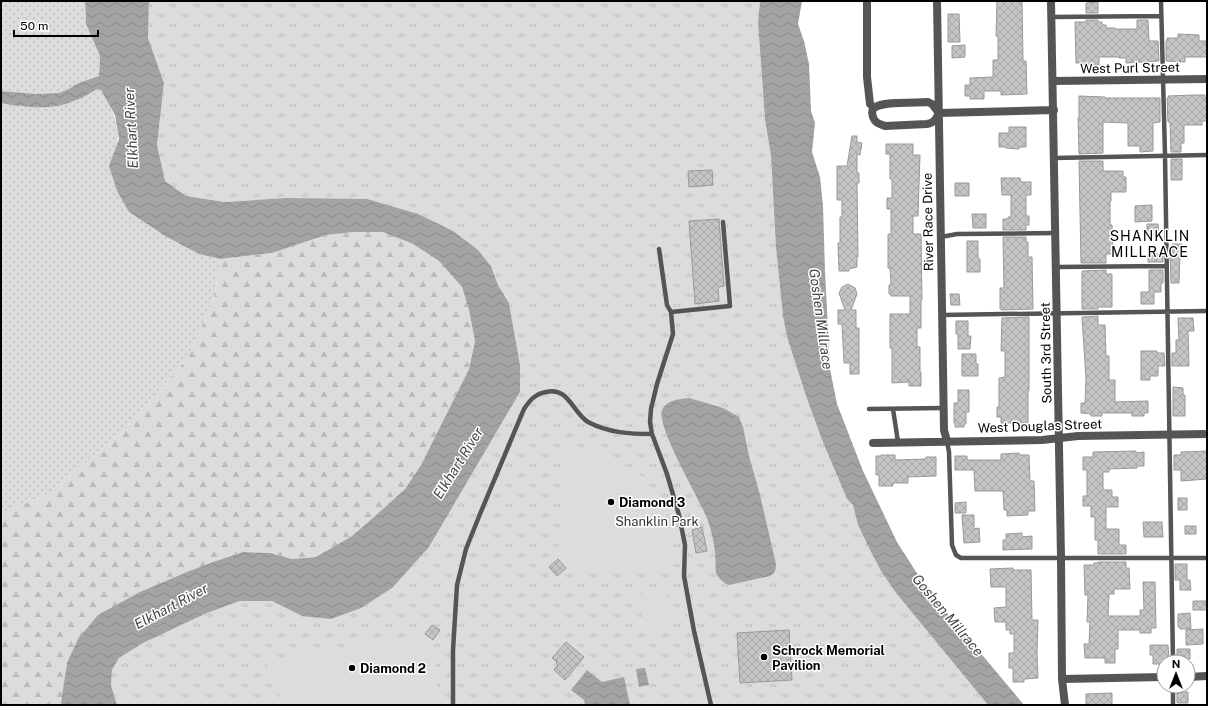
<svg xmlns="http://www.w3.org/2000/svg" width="1208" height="706" font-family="'Public Sans',sans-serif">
	<defs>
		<pattern id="grass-dots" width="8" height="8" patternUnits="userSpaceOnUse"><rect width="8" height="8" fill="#dcdcdc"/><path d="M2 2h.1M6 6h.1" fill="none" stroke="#bbb" stroke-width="1.8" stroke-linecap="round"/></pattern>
		<pattern id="forest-firs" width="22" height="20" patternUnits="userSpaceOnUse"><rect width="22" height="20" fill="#dcdcdc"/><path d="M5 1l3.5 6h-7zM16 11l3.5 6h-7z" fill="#bbb"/></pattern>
		<pattern id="park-tufts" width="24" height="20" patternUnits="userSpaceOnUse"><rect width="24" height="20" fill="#dcdcdc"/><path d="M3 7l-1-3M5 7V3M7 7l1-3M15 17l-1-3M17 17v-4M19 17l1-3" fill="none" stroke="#bbb"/></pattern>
		<pattern id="water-waves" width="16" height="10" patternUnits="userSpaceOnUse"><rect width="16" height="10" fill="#a3a3a3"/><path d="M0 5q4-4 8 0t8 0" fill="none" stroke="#8b8b8b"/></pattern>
		<pattern id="building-cross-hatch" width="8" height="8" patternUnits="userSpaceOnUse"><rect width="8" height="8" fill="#c4c4c4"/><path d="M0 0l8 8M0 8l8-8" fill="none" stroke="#a7a7a7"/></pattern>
	</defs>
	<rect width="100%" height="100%" fill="#fff"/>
	<path fill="url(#grass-dots)" d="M1 1H85L86 24 100 56 99 76 76 84 69 89 59 93 37 94 1 91Z
		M97 88 102 90C112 110 122 126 116 149L129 212 165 236 199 254 220 259 214 299 187 359 119 435 46 495 1 513V103L22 106 75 101Z"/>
	<path fill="url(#forest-firs)" d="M354 232H383L413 244 439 261 462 287 469 310 475 340 469 369 421 465 405 489 375 516 352 536 316 557 292 559 270 553 243 552 216 561 140 592 67 663 62 705H1V513L46 495 119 435 187 359 214 299 220 259 272 253 326 235Z"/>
	<path fill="url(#park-tufts)" d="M149 1H760L758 22 765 120 771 156 776 248 783 315 787 337 806 396 822 440 847 499 853 504 858 525 870 550 881 571 896 593 988 705H117L111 685 112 670 119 658 143 643 207 613 240 601H272L302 616 429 547 520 392V365L509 303 498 285 491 266 478 250 286 198 225 202 186 196 164 181 157 145 164 83 148 38Z"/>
	<path fill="#dcdcdc" d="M564 450C576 451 589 451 601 454 608 455 616 460 623 464 628 467 634 470 639 474 666 498 679 536 673 571L566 568 558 559Z
		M665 590 673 632 647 637 638 595Z
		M425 634 433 640 439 705H285L270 676 265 660Z"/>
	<path fill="url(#water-waves)" d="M85 1H149L148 38 164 83 157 145 165 181 186 196 225 202 286 198 367 199 418 214 453 231 478 250 491 266 498 285 509 303 520 365V392L429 547 392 588 361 608 331 619 302 616 272 601H240L207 613 143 643 119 658 112 670 111 685 117 705H62L61 703 67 663 78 639 98 615 140 592 187 572 216 561 243 552 270 553 292 559 316 557 352 536 375 516 405 489 421 465 469 369 475 341 469 310 462 287 439 261 413 244 383 232H354L326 235 272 253 220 259 199 254 165 236 129 212 117 191 109 166 119 139 115 115 101 90 97 89C72 105 52 110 23 106 15 106 8 104 1 103V91L37 94 59 93 69 89 76 84 99 76 100 56 86 24Z
		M760 1H802L798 24 804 41 809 64 811 111 815 123 812 152 820 177 823 206 825 271 830 369 837 404 863 471 897 542 927 589 1024 705H988L896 593 881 571 870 550 858 525 853 505 847 499 822 440 806 396 787 337 783 316 776 248 771 156 765 120 758 22Z
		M689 398 723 408 739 417 743 427 749 456 760 495 776 564C776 570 775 573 770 576L729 585C724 583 718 578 716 573 715 567 716 560 715 554 714 542 711 527 706 516 698 497 656 426 662 410 666 400 680 399 689 398Z
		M645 668 649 685 639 687 636 669Z
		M587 670 602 682 624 677 630 705H585L584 700 571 690Z"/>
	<path fill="url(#building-cross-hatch)" stroke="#999" d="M997 1H1022L1023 61H1026L1027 94 1001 95V91H984V99H970V96H965V85H970V78L993 77V60H998V36H996Z
		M1098 2V13H1086V3Z
		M948 14H959L960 42H948Z
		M1086 20H1098V22H1102V25H1106V28H1115V29H1137V20H1148L1149 41H1158L1159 61 1126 63V58H1119V57H1099V65H1080V63H1076L1075 22H1086Z
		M1178 34 1199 35V41H1207V57H1185V62L1166 61V41H1167V38H1178Z
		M965 45V57L952 58V46Z
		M1194 95H1205V98H1207V121H1202V125H1184V143H1181V152H1171L1170 122H1168L1167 98H1169L1168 96Z
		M1079 96 1105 97V98H1160V122L1153 123V151L1140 152V146H1128V123L1103 122V153L1079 154 1078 118H1079Z
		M1009 127H1026V147H1019V149L1006 148V147H999V133H1009Z
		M852 136H857V142L862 143 860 155 857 154V173H859V183H857L858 257H857V267L849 269V271H839L838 243H840V217H842V200H837V166H847Z
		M886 144H913V155H920L918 216H913V234H921L922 300H921V328H917V347H920V372H921V386H909V382L892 383V348H890V314H910V296H891V294H889V285H891L890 268H888V234H891V209H887V198H892V179H890V154H886Z
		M1171 159H1182V180H1171Z
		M1079 161H1103V171H1123V177H1126V192H1111V201H1110V225H1112L1113 254H1106V263H1081Z
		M712 170 713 185 689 187 688 171Z
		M1001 178H1020L1021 182H1031V195H1026V216H1029V225H1026V230H1003V219H1008V217H1011V195H1002Z
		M955 183H969V196H955Z
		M1152 205V221L1135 222V206Z
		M972 214H986V228H973Z
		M719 219 724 286 718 287 719 301 695 304 689 221Z
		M1147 224H1158L1159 236H1147Z
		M1003 237H1026V242H1028V257H1032L1033 309 1002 310 1000 309V288H1004Z
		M967 241H978V259H980V272H967Z
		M1172 244H1182V254H1180L1179 283H1171L1170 254H1172Z
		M1148 254H1163V262H1148Z
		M1106 270V274H1112V307H1098V309H1082V271Z
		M1149 270H1163V283H1161V292H1154V304H1141V292H1149Z
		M848 284 855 288 857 294 851 310H856V328H859V374H850V363H844L842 324H838V310H845L839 293 842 287Z
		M950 294H959L960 305H951Z
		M1098 316V325H1105L1106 356H1109V380H1115V402L1148 401V413H1144V416H1132V413H1102V416H1091V414L1081 413V403H1085L1086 378 1082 318V317Z
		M1029 317V391H1028V423H1001V417H997V407H999V378L1005 377V351H1001L1002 318Z
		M1178 318H1193L1194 331H1188L1189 366H1172V353H1176V340H1179Z
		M956 321H968V336H971L970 349H958V334H956Z
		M1141 351H1157V353H1164L1165 366H1158V376H1150V380H1141Z
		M962 354H976V364H978V376H962Z
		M1173 387 1183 388V395H1185V416H1173Z
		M958 390H969V412H966V424H964V427H955V423H954V403H958Z
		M1136 451V453L1144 452V466H1137V468L1109 469V472H1103V490H1112V497H1118V507H1106V529H1119V545H1126V554H1098V540H1095V517H1091V506H1083V496H1087V470H1083V457H1093V452Z
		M1207 451V479L1181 481V470H1174V455H1181V452Z
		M1019 453 1020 455H1029L1030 481H1034L1035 511H1028V515L1007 516V510H1004L1003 491H975L974 470H955V456H967V460H1001V454Z
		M881 455H895V460L926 459V457H936V476L908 477V483H893V486H879V475H876V456H881Z
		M1178 498H1187V510H1178Z
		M966 502V513H955V503Z
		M962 515H974V529L979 528 980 542 964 543Z
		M1143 522H1162L1163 537H1144Z
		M1185 526H1196V534H1185Z
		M702 527 707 551 696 553 692 530Z
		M1022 533V537L1032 536V549L1003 550V540H1006V534Z
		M558 559 566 568 557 576 549 567Z
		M1098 562H1126V568H1129L1130 589H1114V594H1109L1108 616H1140V610H1144L1143 582H1155L1156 628H1151V633H1140V630H1118V649H1115V663H1105V658H1085L1084 644H1089L1090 622H1087L1088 595H1085L1084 565H1094V563H1098Z
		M1175 564H1187V580H1190L1191 590H1180V580H1175Z
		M1013 568V570H1031L1032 620H1038L1037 653 1038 678 1024 679V682H1013V668H1009V653H1014V634H1010V630H1006V622H995L994 608 1006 607V587H991L990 569Z
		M1193 601H1207V610H1193Z
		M1190 613 1191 629H1180V627H1178V614Z
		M432 625 440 630 433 640 425 634Z
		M1203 629V644L1186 645V630Z
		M789 630 792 680 740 683 737 633Z
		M566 642 584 657 565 680 554 670 558 665 556 663 557 662 552 658Z
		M1150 645H1168L1169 662H1164V664H1153V655H1150Z
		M1177 649H1190V659H1177Z
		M1177 692H1188V703H1177Z
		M1112 693V705H1086V694Z"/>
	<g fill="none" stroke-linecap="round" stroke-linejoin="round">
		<path stroke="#555" stroke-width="4.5" d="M1161 1 1165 155 1173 662
			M1052 17 1161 16
			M1054 158 1207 155
			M941 237 957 234 1056 233
			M659 249 667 305 671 312 673 334 657 384 651 409 650 422 652 434 667 474 679 515 685 545 684 576 694 631 711 705
			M1056 267 1166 266
			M671 312 730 306 723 222
			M942 315 1207 311
			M869 409 943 408
			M893 409 898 442
			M947 441 949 452 952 545 956 555 961 558H1207
			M1173 686V705
			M453 705V650L457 585 466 549 480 514 524 409C530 400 535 394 546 392 568 386 573 413 588 422 609 433 630 434 652 434"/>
		<path stroke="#555" stroke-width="8" d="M867 1V77L870 104 874 108
			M937 1 944 430 947 441
			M1051 1 1061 558 1062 679 1065 705
			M1053 81 1207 79
			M928 102 932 104 939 113C936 119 934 123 927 124L885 126C879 124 875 123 873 117 872 114 872 110 874 108 882 101 916 103 928 102Z
			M939 113 1054 110
			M873 443 1042 440 1078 436 1207 434
			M1188 677 1207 676
			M1062 679 1164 677"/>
	</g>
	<g fill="#000" stroke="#fff" stroke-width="1.5">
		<circle cx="611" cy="502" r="4"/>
		<circle cx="764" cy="657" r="4"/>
		<circle cx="352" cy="668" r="4"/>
	</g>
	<g text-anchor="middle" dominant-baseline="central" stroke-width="3" stroke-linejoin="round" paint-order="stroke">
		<g font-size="13" fill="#000" stroke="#fff">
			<text transform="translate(1130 68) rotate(-1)">West Purl Street</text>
			<text transform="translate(928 222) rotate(-91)">River Race Drive</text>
			<text transform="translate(1046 353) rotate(-91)">South 3rd Street</text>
			<text transform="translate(1040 426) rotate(-2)">West Douglas Street</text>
		</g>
		<g font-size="13" font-weight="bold" fill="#000" stroke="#fff" text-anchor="start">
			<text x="619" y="502">Diamond 3</text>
			<text x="772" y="650">Schrock Memorial<tspan x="772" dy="15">Pavilion</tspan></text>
			<text x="360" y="668">Diamond 2</text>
		</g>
		<g font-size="13" fill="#333" stroke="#fff">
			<text x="657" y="521">Shanklin Park</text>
		</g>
		<g font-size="14" font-style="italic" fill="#444" stroke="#fff">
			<text transform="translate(131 128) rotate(-93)">Elkhart River</text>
			<text transform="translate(821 319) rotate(82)">Goshen Millrace</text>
			<text transform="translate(458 463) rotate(-58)">Elkhart River</text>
			<text transform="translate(171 606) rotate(-28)">Elkhart River</text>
			<text transform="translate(948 615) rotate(50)">Goshen Millrace</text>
		</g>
		<g font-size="14" letter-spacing="1" fill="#000" stroke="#fff">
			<text x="1150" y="236">SHANKLIN<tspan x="1150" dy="16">MILLRACE</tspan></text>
		</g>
	</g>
	<rect width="1208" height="706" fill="none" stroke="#000000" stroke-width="4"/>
	<g transform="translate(1176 674)"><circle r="19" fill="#ffffff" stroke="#999999"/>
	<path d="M0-3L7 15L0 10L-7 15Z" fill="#000000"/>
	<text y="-6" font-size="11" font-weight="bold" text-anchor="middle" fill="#000000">N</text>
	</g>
	<path d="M14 30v6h84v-6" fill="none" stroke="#000000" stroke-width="2"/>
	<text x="20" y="30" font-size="12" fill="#000000" stroke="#ffffff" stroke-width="3" paint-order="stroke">50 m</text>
</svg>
